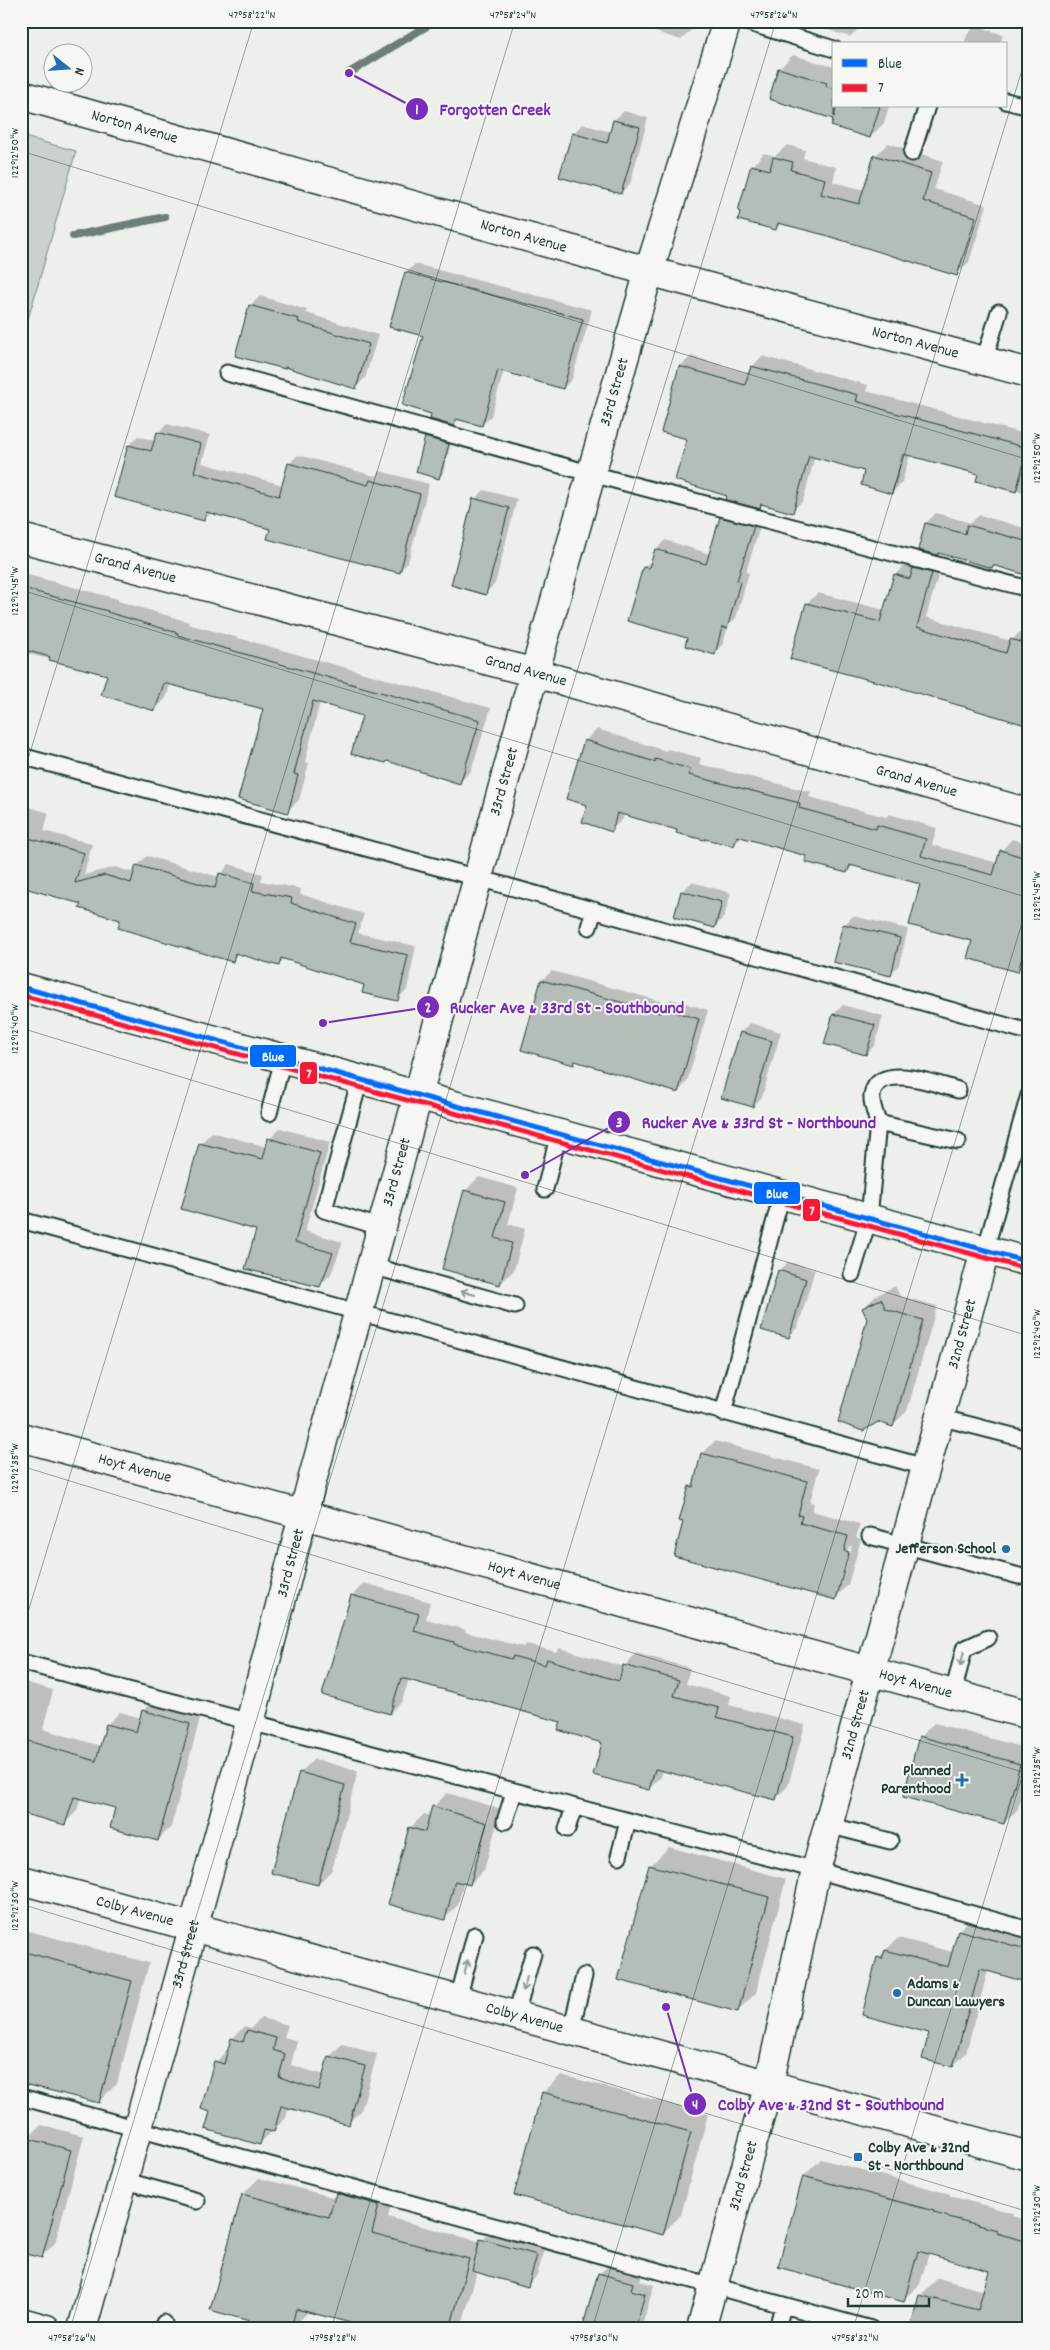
<svg xmlns="http://www.w3.org/2000/svg" width="1050" height="2350" font-family="Dekko,sans-serif">
	<rect width="100%" height="100%" fill="#edefea"/>
	<filter id="ink" filterUnits="userSpaceOnUse"><feTurbulence type="fractalNoise" baseFrequency=".02" numOctaves="2"/><feDisplacementMap in="SourceGraphic" scale="10" xChannelSelector="R" yChannelSelector="G"/><feConvolveMatrix kernelMatrix="1 2 1 2 8 2 1 2 1" color-interpolation-filters="sRGB"/></filter>
	<g filter="url(#ink)">
		<path fill="#cbd2cc" stroke="#758880" d="M21 136 76 151 21 344Z"/>
		<path fill="#0003" fill-rule="evenodd" d="M638 21H694L691 30 681 40 637 26Z
			M801 21H861L859 28 850 37Z
			M976 25 1003 35 1000 44H964L967 35Z
			M793 55 834 67V106H889L884 123 870 137 835 118 779 69Z
			M624 111 648 118 630 184 620 193 573 134 582 124 611 132 614 120Z
			M888 143 943 161 934 189 987 205 969 262 957 274 826 234 781 223 776 229 752 166 764 153 775 156 787 145 805 150 803 158 836 167 833 182 865 190 875 156Z
			M415 264 592 310 572 379 563 388 504 371 491 416 482 425 459 419 453 425 406 273Z
			M260 296 307 310 306 313 378 335 365 378 356 387 286 366 284 368 250 306Z
			M691 356 750 373 752 367 762 356 868 385 866 391 1029 435V494L978 480 980 474 910 455 902 482 892 493 866 470 815 456 803 501 792 511 763 503 759 507 728 495 688 438 680 367Z
			M167 424 210 435 202 463 283 485 289 464 298 455 375 476 380 471 429 484 408 562 399 571 272 529 211 512 204 520 129 445 138 436 156 441 158 433Z
			M430 434 452 440 443 473 439 478 426 438Z
			M484 490 517 499 495 584 485 593 475 499Z
			M730 509 763 517 746 572 749 573 736 618 728 626 723 644 714 653 689 637 644 567 653 559 656 550 665 540 710 554 721 518Z
			M936 513 971 523 979 515 1028 529 1029 527V575L994 564 992 566 939 552 937 554 926 523Z
			M924 558 942 563 926 617 1011 641 1023 629 1029 608V725L983 713 984 711 807 603 818 593 884 610 895 575 905 564 916 567Z
			M28 575 118 599V601L189 622 188 624 491 708 471 771 460 782 363 715 320 702 305 762 309 763 299 800 287 811 265 708 171 683 166 698 155 710 109 674 21 652V582Z
			M597 729 666 751 668 749 701 758 699 764 811 792 809 797 886 817 889 814 937 828 932 845 998 863 1001 851 1012 839 1029 844V960L1018 970 921 883 854 865 847 872 808 855 742 837 734 845 624 813 623 819 611 830 588 804 585 741Z
			M23 805 49 813 44 831 92 844 84 875 115 867 135 873 137 866 147 856 219 877 229 864 263 874 261 881 301 889 300 894 364 914 358 933 416 946 407 990 397 999 365 984 285 958 279 964 239 953 232 960 82 903 21 886V807Z
			M692 882 731 893 724 917 715 927 676 916 682 891Z
			M853 916 908 929 899 965 890 974 844 925Z
			M552 971 667 1003 671 999 708 1010 687 1082 678 1092 576 1060 573 1063 523 1049 542 980Z
			M843 1005 883 1016 875 1045 866 1054 834 1014Z
			M750 1023 781 1032 762 1097 753 1106 722 1097 741 1032Z
			M280 1128 330 1142 305 1231 343 1242 331 1274 320 1285 257 1229 183 1208 201 1143 212 1132 267 1147 270 1139Z
			M479 1177 518 1188 508 1224 525 1229 514 1270 500 1284 465 1191Z
			M788 1262 815 1269 798 1327 789 1336 779 1271Z
			M895 1286 900 1296 937 1306 907 1411 893 1425 869 1319 863 1308 877 1295Z
			M715 1441 819 1469 810 1502 814 1503 812 1511 860 1524 856 1538 861 1539 848 1585 835 1598 684 1521 690 1486 695 1481 702 1454ZM849 1546H852L841 1585H838Z
			M364 1583 430 1602 426 1619 466 1630 465 1632 523 1647 527 1644 556 1652 560 1648 624 1667 636 1653 690 1668 686 1684 731 1696 729 1705 805 1725 788 1786 775 1799 663 1770 661 1777 649 1789 603 1742 562 1721 409 1679 402 1701 390 1713 352 1596Z
			M21 1681 53 1690 43 1729 101 1746 107 1725 120 1712 141 1718 143 1711 156 1698 202 1711 171 1827 158 1840 117 1807 81 1797 77 1811 65 1823 21 1803Z
			M934 1723 1029 1749V1768L1018 1809 1004 1823 920 1737Z
			M314 1759 358 1771 332 1870 318 1884 300 1773Z
			M447 1793 501 1809 484 1870 470 1884 464 1882 458 1905 444 1919 410 1828 424 1814 431 1816 433 1807Z
			M669 1847 786 1879 756 1993 737 2011 620 1979 651 1865Z
			M972 1918 1029 1934V1982L988 1970 966 2053 953 2066 878 1958 898 1938 953 1952 959 1930Z
			M25 1930 149 1963 117 2084 98 2102 21 2081V1933Z
			M261 2018 288 2025 284 2037 297 2041 291 2065 324 2075 329 2057 342 2044 377 2054 361 2111 348 2123 289 2107 286 2118 260 2143 212 2111 216 2062 228 2049 232 2039 245 2026 251 2028Z
			M561 2075 708 2114 681 2215 663 2233 543 2093Z
			M41 2125 84 2136 55 2243 41 2257 27 2139Z
			M821 2159 950 2194V2196L1013 2213 1012 2216 1029 2221V2329L913 2324 921 2295 938 2278 984 2291 990 2270 929 2253 920 2284 903 2300 780 2266 804 2176Z
			M353 2177 395 2189 388 2217 481 2242 491 2231 545 2246 537 2276 528 2285 477 2271 461 2329H351L352 2322 307 2310 306 2314 291 2329H283L243 2194 259 2178 336 2198 337 2194Z
			M609 2265 642 2274 640 2281 654 2285 641 2329H584L599 2274Z"/>
		<g fill="none" stroke-linecap="round" stroke-linejoin="round">
			<path stroke="#6c7e77" stroke-width="8" d="M349 73 435 21
				M73 236 165 217"/>
		</g>
		<path fill="#b4bdb8" stroke="#1f3d34" d="M778 68 827 83 826 86 834 89V117L837 106H880L870 138 831 126 833 119 769 99Z
			M613 120 640 127 621 194 559 177 572 133 607 143Z
			M874 155 931 173 923 201 976 217 957 276 825 235 778 223 776 230 738 220 740 212 738 211 751 165 770 170 773 157 793 162 791 170 825 179 821 194 859 204Z
			M405 272 583 319 563 389 498 370 482 426 456 419 454 426 430 419 431 414 402 405 423 336 389 327Z
			M249 305 299 319 298 322 369 344 356 389 285 367V369L235 356Z
			M679 366 745 385 751 366 858 395 856 401 895 413 1028 448 1016 492 976 481 978 474 903 454 892 494 861 485 864 471 809 456 793 513 761 504 760 509 725 500 727 496 675 480 687 439 661 432Z
			M157 432 201 444 194 472 279 496 288 463 368 485 370 480 420 494 400 573 267 539 270 529 206 512 204 521 114 497 128 445 151 451Z
			M425 437 449 444 439 479 416 472Z
			M473 498 509 508 486 595 451 585Z
			M720 517 754 526 737 581 740 582 727 629 722 627 715 655 685 646 687 638 627 621 643 567 649 568 655 549 706 564Z
			M925 523 965 534 967 525 1029 542V576L993 565 992 568 938 553V555L918 550Z
			M913 568 932 573 917 627 1006 653 1010 639 1029 644V726L904 689 790 659 806 603 880 622 894 574 910 579Z
			M21 588 108 611 107 612 178 633 177 635 480 720 460 784 387 761 386 763 351 754 362 716 313 701 294 774 298 775 288 813 238 799 263 709 164 683 155 711 101 695 107 675 49 660 50 657 21 649Z
			M584 740 655 762V759L690 769 689 775 800 803 799 808 876 829 877 825 926 839 921 856 993 875 1000 850 1029 859V932L1018 972 967 958 972 941 909 925 920 884 850 865 847 873 805 862 806 856 737 836 734 846 705 839V840L676 833 677 830 617 813 612 832 582 822 587 805 566 799Z
			M21 836 84 853 75 883 105 875 131 883 136 865 215 888 219 873 254 883 252 891 292 898 291 903 356 924 350 942 408 955 398 1001 362 993 364 985 281 958 279 966 235 953 233 962 118 928 120 920 79 908 81 904 21 887Z
			M681 891 722 902 715 928 674 917Z
			M843 924 900 938 891 976 833 962Z
			M541 980 660 1013 661 1008 699 1019 678 1093 575 1061 574 1065 521 1050Z
			M833 1014 875 1025 866 1055 824 1044Z
			M740 1032 772 1041 753 1107 721 1098Z
			M268 1138 320 1153 295 1242 333 1253 320 1287 245 1269 256 1230 181 1209 199 1143 263 1159Z
			M464 1190 505 1202 495 1238 512 1243 500 1285 442 1269Z
			M778 1270 806 1279 789 1338 761 1330Z
			M881 1299 886 1309 923 1320 893 1427 878 1422 863 1431 838 1422 867 1319 862 1308Z
			M701 1453 807 1481 798 1515 802 1516 800 1523 848 1536 844 1551 849 1552 836 1600 674 1556 683 1522 679 1521 689 1486 693 1487Z
			M351 1595 419 1614 414 1631 454 1642V1644L512 1659 513 1656 545 1665 547 1659 619 1681 623 1665 679 1680 674 1696 719 1708 717 1717 793 1737 776 1800 655 1769 649 1790 593 1775 602 1743 558 1730 561 1722 401 1678 390 1714 322 1695Z
			M142 1710 190 1724 158 1841 110 1828 115 1808 74 1797 65 1825 21 1813V1739L96 1761 106 1724 136 1732Z
			M919 1736 1020 1764 1004 1824 903 1797Z
			M299 1772 345 1785 318 1885 271 1873Z
			M432 1806 487 1823 470 1885 455 1881 445 1920 388 1904 409 1827 425 1832Z
			M649 1865 769 1897 738 2012 618 1980Z
			M958 1930 1029 1950V1983L980 1969 953 2067 922 2059 929 2033 862 2015 877 1957 882 1959 885 1950 948 1967Z
			M21 1951 132 1981 99 2103 21 2083Z
			M247 2030 276 2038 273 2050 285 2054 279 2077 319 2090 328 2056 365 2066 349 2125 281 2106 274 2132 264 2130 260 2145 205 2129 210 2112 201 2109 214 2061 224 2064 231 2038 243 2042Z
			M542 2092 691 2132 663 2235 514 2195Z
			M26 2138 71 2150 42 2258 21 2253V2156Z
			M803 2176 934 2211V2213L997 2230 996 2233 1029 2242V2329H925L911 2325 919 2295 978 2310 989 2271 918 2251 904 2302 778 2267Z
			M336 2193 379 2205 372 2233 469 2259 450 2329H349L351 2323 296 2309 291 2329H278L210 2310 242 2194 329 2217Z
			M480 2239 537 2255 528 2287 472 2271Z
			M598 2273 633 2283 631 2290 645 2294 635 2329H582Z"/>
		<g fill="none" stroke-linecap="round" stroke-linejoin="round">
			<g stroke="#1f3d34" stroke-width="19">
				<path id="lane" d="M743 21 834 49
					M1006 101 1029 107
					M912 153 927 106
					M984 361 999 312
					M227 373 618 481 1029 589
					M21 756 478 878 1029 1032
					M589 927 594 910
					M360 1079 324 1210 383 1228
					M269 1113 283 1059
					M878 1123C876 1115 871 1104 872 1096 876 1060 939 1085 958 1090
					M545 1189 559 1133
					M21 1220 925 1467
					M985 1251 1029 1095
					M372 1266 515 1306
					M852 1274 869 1218 878 1123 958 1141
					M723 1413 782 1194
					M939 1417 1029 1440
					M870 1536 1019 1576
					M21 1662 816 1870 1029 1930
					M953 1694 964 1649 988 1638
					M505 1821 514 1792
					M828 1825 890 1841
					M567 1829 574 1807
					M619 1856 628 1821
					M458 1999 475 1935
					M516 2014 533 1954
					M571 2030 584 1976
					M21 2097 871 2329
					M123 2180 197 2201
					M778 2325 783 2305
					M163 2329 164 2323"/>
			</g>
			<g stroke="#1f3d34" stroke-width="31">
				<g id="street">
					<path id="s1" d="M21 95 626 265 1029 373"/>
					<path id="s2" d="M82 2329 250 1723 310 1488 527 699 649 271 727 21"/>
					<path id="s3" d="M701 2329 769 2084 816 1870 985 1251"/>
				</g>
			</g>
			<g stroke="#1f3d34" stroke-width="31">
				<g id="secondary">
					<path id="s4" d="M21 538 535 673 1029 813"/>
					<path id="s5" d="M21 1437 1029 1715"/>
					<path id="s6" d="M21 1880 1029 2156"/>
					<path d="M21 2322 46 2329"/>
				</g>
			</g>
			<g stroke="#1f3d34" stroke-width="31">
				<path id="primary" d="M21 987 1029 1262"/>
			</g>
			<use href="#lane" stroke="#f6f6f2" stroke-width="15"/>
			<use href="#street" stroke="#f6f6f2" stroke-width="28"/>
			<use href="#secondary" stroke="#f6f6f2" stroke-width="28"/>
			<use href="#primary" stroke="#f6f6f2" stroke-width="28"/>
			<g stroke="#f6f6f2" stroke-width="9">
				<path id="bus-1" d="M21 987 1029 1262"/>
			</g>
			<g stroke="#f6f6f2" stroke-width="9">
				<path id="bus-2" d="M21 995 1027 1269"/>
			</g>
			<use href="#bus-1" stroke="#006cff" stroke-width="5"/>
			<use href="#bus-2" stroke="#fb1835" stroke-width="5"/>
		</g>
		<defs><path id="oneway-shaft" d="M-6 0H5M1.5-3L5.5 0L1.5 3" fill="none" stroke-width="1.6" stroke-linecap="round" stroke-linejoin="round" transform="scale(1.25)"/></defs>
		<g stroke="#8a9a93">
			<use href="#oneway-shaft" transform="translate(468 1293) rotate(-164)"/>
			<use href="#oneway-shaft" transform="translate(962 1659) rotate(105)"/>
			<use href="#oneway-shaft" transform="translate(466 1967) rotate(-75)"/>
			<use href="#oneway-shaft" transform="translate(525 1984) rotate(105)"/>
		</g>
	</g>
	<path fill="none" stroke="#1f3d34" stroke-width="1" stroke-opacity="0.45" d="M1028 21H1029M21 151 1029 460M21 590 1029 898M21 782 254 21M21 1028 1029 1336M21 1466 1029 1774M21 1635 515 21M21 1904 1029 2212M70 2329 776 21M331 2329 1029 47M592 2329 1029 900M853 2329 1029 1754"/>
	<g fill="#1f6fb2" stroke="#f6f6f2" stroke-width="2">
		<circle cx="1006" cy="1549" r="5"/>
		<path d="M959.5 1772.5h5v5h5v5h-5v5h-5v-5h-5v-5h5z"/>
		<circle cx="897" cy="1993" r="5"/>
		<rect x="853" y="2152" width="10" height="10" rx="2.5"/>
	</g>
	<g text-anchor="middle" dominant-baseline="central" stroke-width="4" stroke-linejoin="round" paint-order="stroke">
		<g font-size="16" fill="#1f3d34" stroke="#f6f6f2">
			<text stroke="none"><textPath href="#s1" startOffset="118">Norton Avenue</textPath></text>
			<text stroke="none"><textPath href="#s1" startOffset="522">Norton Avenue</textPath></text>
			<text stroke="none"><textPath href="#s1" startOffset="928">Norton Avenue</textPath></text>
			<text stroke="none"><textPath href="#s2" startOffset="2009">33rd Street</textPath></text>
			<text stroke="none"><textPath href="#s4" startOffset="118">Grand Avenue</textPath></text>
			<text stroke="none"><textPath href="#s4" startOffset="522">Grand Avenue</textPath></text>
			<text stroke="none"><textPath href="#s4" startOffset="928">Grand Avenue</textPath></text>
			<text stroke="none"><textPath href="#s2" startOffset="1604">33rd Street</textPath></text>
			<text stroke="none"><textPath href="#s2" startOffset="1199">33rd Street</textPath></text>
			<text stroke="none"><textPath href="#s3" startOffset="1029">32nd Street</textPath></text>
			<text stroke="none"><textPath href="#s5" startOffset="118">Hoyt Avenue</textPath></text>
			<text stroke="none"><textPath href="#s2" startOffset="794">33rd Street</textPath></text>
			<text stroke="none"><textPath href="#s5" startOffset="522">Hoyt Avenue</textPath></text>
			<text stroke="none"><textPath href="#s5" startOffset="928">Hoyt Avenue</textPath></text>
			<text stroke="none"><textPath href="#s3" startOffset="624">32nd Street</textPath></text>
			<text stroke="none"><textPath href="#s6" startOffset="118">Colby Avenue</textPath></text>
			<text stroke="none"><textPath href="#s2" startOffset="389">33rd Street</textPath></text>
			<text stroke="none"><textPath href="#s6" startOffset="522">Colby Avenue</textPath></text>
			<text stroke="none"><textPath href="#s3" startOffset="159">32nd Street</textPath></text>
		</g>
		<g font-size="16" font-weight="bold" fill="#1f3d34" stroke="#f6f6f2" text-anchor="end">
			<text x="996" y="1549">Jefferson School</text>
			<text x="951" y="1771">Planned<tspan x="951" dy="18">Parenthood</tspan></text>
			<text x="907" y="1984" text-anchor="start">Adams &amp;<tspan x="907" dy="18">Duncan Lawyers</tspan></text>
			<text x="868" y="2148" text-anchor="start">Colby Ave &amp; 32nd<tspan x="868" dy="18">St - Northbound</tspan></text>
		</g>
	</g>
	<path fill="none" stroke="#7b2cbf" stroke-width="2" d="M349 73L417 109M323 1023L428 1007M525 1175L619 1122M666 2007L695 2104"/>
	<g fill="#7b2cbf" stroke="#f6f6f2" stroke-width="2">
		<circle cx="349" cy="73" r="5"/>
		<circle cx="323" cy="1023" r="5"/>
		<circle cx="525" cy="1175" r="5"/>
		<circle cx="666" cy="2007" r="5"/>
		<circle cx="417" cy="109" r="12"/>
		<circle cx="428" cy="1007" r="12"/>
		<circle cx="619" cy="1122" r="12"/>
		<circle cx="695" cy="2104" r="12"/>
	</g>
	<g font-size="15" text-anchor="middle" font-weight="bold" fill="#fff">
		<text x="417" y="114">1</text>
		<text x="428" y="1012">2</text>
		<text x="619" y="1127">3</text>
		<text x="695" y="2109">4</text>
	</g>
	<g font-size="18" text-anchor="middle" font-weight="bold" fill="#7b2cbf" stroke="#f6f6f2" stroke-width="4" stroke-linejoin="round" paint-order="stroke">
		<text x="495" y="115">Forgotten Creek</text>
		<text x="567" y="1013">Rucker Ave &amp; 33rd St - Southbound</text>
		<text x="759" y="1128">Rucker Ave &amp; 33rd St - Northbound</text>
		<text x="831" y="2110">Colby Ave &amp; 32nd St - Southbound</text>
	</g>
	<g stroke="#f6f6f2" stroke-width="2">
		<rect x="249" y="1044" width="48" height="24" rx="5" fill="#006cff"/>
		<rect x="299" y="1061" width="19" height="24" rx="5" fill="#fb1835"/>
		<rect x="753" y="1181" width="48" height="24" rx="5" fill="#006cff"/>
		<rect x="802" y="1198" width="19" height="24" rx="5" fill="#fb1835"/>
	</g>
	<g font-size="14" text-anchor="middle" font-weight="bold" fill="#fff">
		<text x="273" y="1061">Blue</text>
		<text x="309" y="1078">7</text>
		<text x="777" y="1198">Blue</text>
		<text x="812" y="1215">7</text>
	</g>
	<rect width="1050" height="2350" fill="none" stroke="#f6f6f2" stroke-width="55"/>
	<rect x="832" y="42" width="175" height="65" fill="#f6f6f2" stroke="#a0aca6"/>
	<rect x="842" y="59" width="25" height="8" fill="#006cff" stroke="#a0aca6"/>
	<text x="878" y="68" font-size="15" fill="#1f3d34">Blue</text>
	<rect x="842" y="84" width="25" height="8" fill="#fb1835" stroke="#a0aca6"/>
	<text x="878" y="92" font-size="15" fill="#1f3d34">7</text>
	<g transform="translate(68 68) rotate(107)"><circle r="24" fill="#f6f6f2" stroke="#a0aca6"/>
	<path d="M0-4L9 19L0 12L-9 19Z" fill="#1f6fb2"/>
	<text y="-8" font-size="14" font-weight="bold" text-anchor="middle" fill="#1f3d34">N</text>
	</g>
	<path d="M848 2298v8h81v-8" fill="none" stroke="#1f3d34" stroke-width="2.5"/>
	<text x="855" y="2298" font-size="15" fill="#1f3d34" stroke="#f6f6f2" stroke-width="4" paint-order="stroke">20 m</text>
	<rect x="28" y="28" width="994" height="2294" fill="none" stroke="#1f3d34" stroke-width="2"/>
	<g font-size="12" text-anchor="middle" fill="#1f3d34">
		<text x="252" y="18">47°58'22"N</text>
		<text x="513" y="18">47°58'24"N</text>
		<text x="774" y="18">47°58'26"N</text>
		<text transform="translate(14 153) rotate(-90)" y="4">122°12'50"W</text>
		<text transform="translate(1036 458) rotate(-90)" y="4">122°12'50"W</text>
		<text transform="translate(14 591) rotate(-90)" y="4">122°12'45"W</text>
		<text transform="translate(1036 896) rotate(-90)" y="4">122°12'45"W</text>
		<text transform="translate(14 1029) rotate(-90)" y="4">122°12'40"W</text>
		<text transform="translate(1036 1334) rotate(-90)" y="4">122°12'40"W</text>
		<text transform="translate(14 1468) rotate(-90)" y="4">122°12'35"W</text>
		<text transform="translate(1036 1772) rotate(-90)" y="4">122°12'35"W</text>
		<text transform="translate(14 1906) rotate(-90)" y="4">122°12'30"W</text>
		<text transform="translate(1036 2210) rotate(-90)" y="4">122°12'30"W</text>
		<text x="72" y="2341">47°58'26"N</text>
		<text x="333" y="2341">47°58'28"N</text>
		<text x="594" y="2341">47°58'30"N</text>
		<text x="855" y="2341">47°58'32"N</text>
	</g>
</svg>
